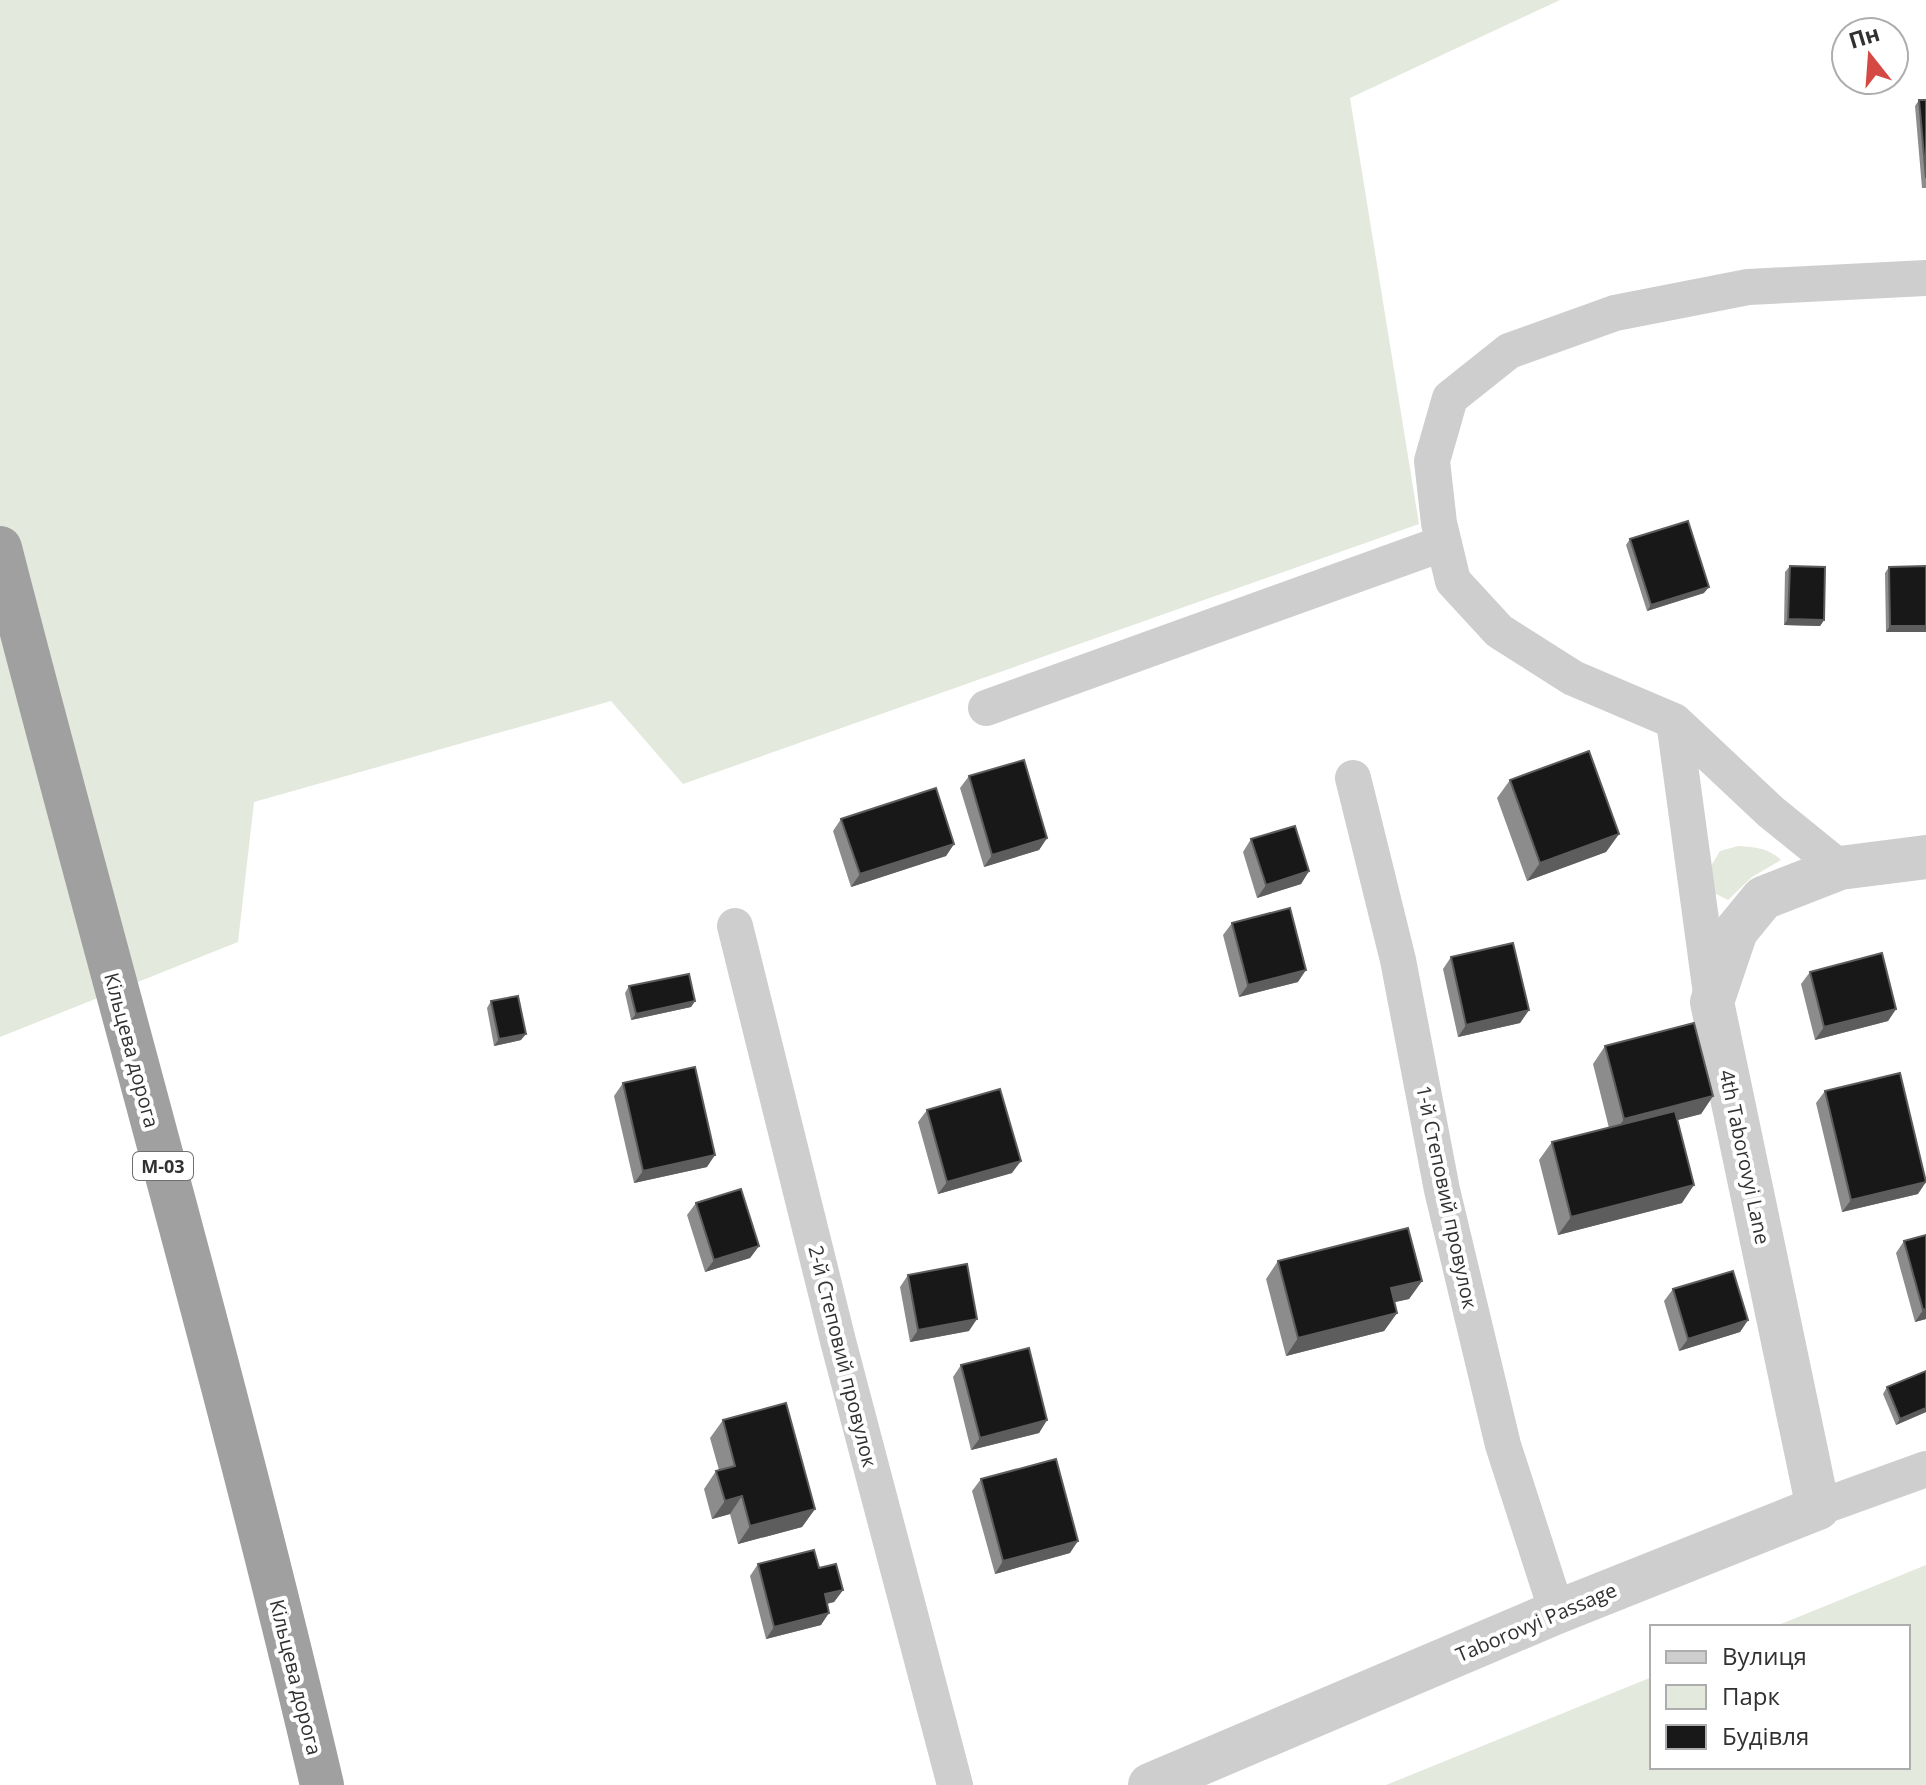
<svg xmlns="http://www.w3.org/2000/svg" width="1926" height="1785" font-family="'Open Sans',sans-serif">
	<rect width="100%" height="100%" fill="#fff"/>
	<path fill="#e3e9dd" d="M0 0H1560L1350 98 1419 524 683 784 611 701 254 802 238 942 0 1037Z
		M1738 846C1756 847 1768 848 1781 860L1752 877 1728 900 1712 892 1711 866 1720 851Z
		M1926 1565V1785H1386L1652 1677V1767H1908V1627H1774Z"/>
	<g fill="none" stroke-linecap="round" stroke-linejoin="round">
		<path stroke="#cecece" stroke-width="36" d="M986 708 1444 543
			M1674 721 1712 1001
			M1353 778 1398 960 1442 1190 1503 1445 1557 1612
			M1840 868 1771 812 1674 721 1573 678 1499 631 1453 581 1439 523 1432 461 1450 398 1509 351 1615 313 1748 287 1926 278
			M735 926 838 1341 955 1785
			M1818 1508 1926 1469"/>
		<path stroke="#cecece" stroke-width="44" d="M1150 1785 1557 1612 1818 1508 1712 1002 1736 931 1763 898 1840 868 1926 857"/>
		<path stroke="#a0a0a0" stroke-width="44" d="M0 548C106 961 225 1370 322 1785"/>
	</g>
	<path fill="#8c8c8c" d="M1919 100H1926V188H1922L1915 106Z
		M1630 539 1704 593 1647 611 1626 545Z
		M1790 566 1824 620 1820 626 1784 625 1785 572Z
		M1889 567 1926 632H1886L1885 573Z
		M969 776 1047 838 1039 850 984 867 960 788Z
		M1510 780 1619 834 1606 852 1527 881 1497 798Z
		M841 819 954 844 946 856 851 887 833 831Z
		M1251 839 1309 871 1301 884 1257 898 1243 852Z
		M1232 923 1298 982 1239 997 1223 935Z
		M1451 957 1529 1010 1520 1023 1458 1037 1443 969Z
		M1810 972 1896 1009 1888 1021 1815 1040 1801 984Z
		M629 986 695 1001 691 1007 631 1020 625 993Z
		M491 1001 521 1040 494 1046 487 1008Z
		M1605 1046 1713 1096 1701 1114 1677 1120 1682 1203 1558 1235 1539 1160 1552 1142 1609 1128 1593 1064Z
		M623 1083 707 1167 634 1183 614 1096Z
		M1825 1091 1918 1194 1842 1212 1816 1103Z
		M927 1110 1012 1173 938 1194 918 1122Z
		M696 1203 759 1246 750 1258 705 1272 687 1215Z
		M1904 1241 1926 1319 1915 1322 1896 1253Z
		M1278 1261 1422 1281 1409 1299 1394 1302 1397 1313 1384 1331 1286 1356 1266 1279Z
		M908 1275 969 1331 910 1342 900 1287Z
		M1673 1289 1748 1320 1740 1332 1679 1351 1664 1301Z
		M961 1365 1047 1420 1039 1433 971 1450 953 1377Z
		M1887 1387 1926 1412 1896 1425 1883 1394Z
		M723 1420 815 1509 802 1527 738 1544 730 1514 712 1519 704 1489 716 1471 719 1470 710 1438Z
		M981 1479 1070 1553 995 1574 972 1491Z
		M758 1564 819 1568 843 1590 834 1602 827 1604 821 1625 766 1639 750 1576Z"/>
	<path fill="#5d5d5d" d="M1709 587 1704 593 1647 611 1651 605Z
		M1788 619 1824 620 1820 626 1784 625Z
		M1890 626H1926V632H1886Z
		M1619 834 1606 852 1527 881 1540 863Z
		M1047 838 1039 850 984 867 992 855Z
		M954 844 946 856 851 887 860 874Z
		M1309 871 1301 884 1257 898 1266 885Z
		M1306 970 1298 982 1239 997 1248 985Z
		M695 1001 691 1007 631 1020 636 1014Z
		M1896 1009 1888 1021 1815 1040 1824 1027Z
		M1529 1010 1520 1023 1458 1037 1466 1025Z
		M526 1034 521 1040 494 1046 499 1039Z
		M1713 1096 1701 1114 1612 1137 1624 1119Z
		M715 1155 707 1167 634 1183 643 1171Z
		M1021 1161 1012 1173 938 1194 947 1182Z
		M1926 1182 1918 1194 1842 1212 1851 1200Z
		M1694 1185 1682 1203 1558 1235 1571 1217Z
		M759 1246 750 1258 705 1272 714 1260Z
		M1422 1281 1409 1299 1378 1306 1391 1288Z
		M1926 1309V1319L1915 1322 1923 1310Z
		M1397 1313 1384 1331 1286 1356 1298 1338Z
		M977 1319 969 1331 910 1342 918 1330Z
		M1748 1320 1740 1332 1679 1351 1688 1339Z
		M1926 1408V1412L1896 1425 1900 1419Z
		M1047 1420 1039 1433 971 1450 980 1438Z
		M742 1496 730 1514 712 1519 725 1501Z
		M815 1509 802 1527 738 1544 750 1526Z
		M1078 1541 1070 1553 995 1574 1003 1561Z
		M843 1590 834 1602 816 1606 825 1594Z
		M829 1613 821 1625 766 1639 774 1627Z"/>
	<path fill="#181818" stroke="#5d5d5d" stroke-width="2" d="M1919 100H1926V178Z
		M1688 521 1709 587 1651 605 1630 539Z
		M1790 566 1825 567 1824 620 1788 619Z
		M1926 566V626H1890L1889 567Z
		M1589 751 1619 834 1540 863 1510 780Z
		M1024 760 1047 838 992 855 969 776Z
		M936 788 954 844 860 874 841 819Z
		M1295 826 1309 871 1266 885 1251 839Z
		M1290 908 1306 970 1248 985 1232 923Z
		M1513 943 1529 1010 1466 1025 1451 957Z
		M1882 953 1896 1009 1824 1027 1810 972Z
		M689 974 695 1001 636 1014 629 986Z
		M518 996 526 1034 499 1039 491 1001Z
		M1694 1023 1713 1096 1624 1119 1605 1046Z
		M695 1067 715 1155 643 1171 623 1083Z
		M1900 1073 1926 1182 1851 1200 1825 1091Z
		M1000 1089 1021 1161 947 1182 927 1110Z
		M1675 1111 1694 1185 1571 1217 1552 1142Z
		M741 1189 759 1246 714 1260 696 1203Z
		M1408 1228 1422 1281 1391 1288 1397 1313 1298 1338 1278 1261Z
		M1926 1235V1309L1923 1310 1904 1241Z
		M967 1264 977 1319 918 1330 908 1275Z
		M1733 1271 1748 1320 1688 1339 1673 1289Z
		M1029 1348 1047 1420 980 1438 961 1365Z
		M1926 1371V1408L1900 1419 1887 1387Z
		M786 1403 815 1509 750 1526 742 1496 725 1501 716 1471 735 1466 723 1420Z
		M1056 1459 1078 1541 1003 1561 981 1479Z
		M814 1550 819 1568 836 1564 843 1590 825 1594 829 1613 774 1627 758 1564Z"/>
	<g text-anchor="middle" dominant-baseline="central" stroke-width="8" stroke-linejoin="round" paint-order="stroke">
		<rect fill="#fff" stroke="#6f6f6f" stroke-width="2" x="133" y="1152" width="60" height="28" rx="6"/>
		<g font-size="18" font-weight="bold" fill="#313131">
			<text x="163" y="1166">М-03</text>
		</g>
		<g font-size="20" fill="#313131" stroke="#fff">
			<text transform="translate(132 1050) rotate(75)">Кільцева дорога</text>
			<text transform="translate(1745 1157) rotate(78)">4th Taborovyi Lane</text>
			<text transform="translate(1447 1197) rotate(78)">1-й Степовий провулок</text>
			<text transform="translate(843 1356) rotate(76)">2-й Степовий провулок</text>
			<text transform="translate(1536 1622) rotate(-23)">Taborovyi Passage</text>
			<text transform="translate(296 1677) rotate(76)">Кільцева дорога</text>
		</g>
	</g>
	<rect x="1650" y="1625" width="260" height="144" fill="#ffffff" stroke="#adadad" stroke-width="2"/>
	<rect x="1666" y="1651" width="40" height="12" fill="#cecece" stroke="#adadad" stroke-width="2"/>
	<text x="1722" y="1665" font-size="24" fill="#313131">Вулиця</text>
	<rect x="1666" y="1685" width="40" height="24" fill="#e3e9dd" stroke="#adadad" stroke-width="2"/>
	<text x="1722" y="1705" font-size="24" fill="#313131">Парк</text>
	<rect x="1666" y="1725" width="40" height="24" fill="#181818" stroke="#adadad" stroke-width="2"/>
	<text x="1722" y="1745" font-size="24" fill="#313131">Будівля</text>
	<g transform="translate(1870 56) rotate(343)"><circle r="38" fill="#ffffff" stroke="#adadad" stroke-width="2"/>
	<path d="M0-6L14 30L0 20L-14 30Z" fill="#d54945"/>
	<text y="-12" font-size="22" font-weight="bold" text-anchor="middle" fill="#313131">Пн</text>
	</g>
</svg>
